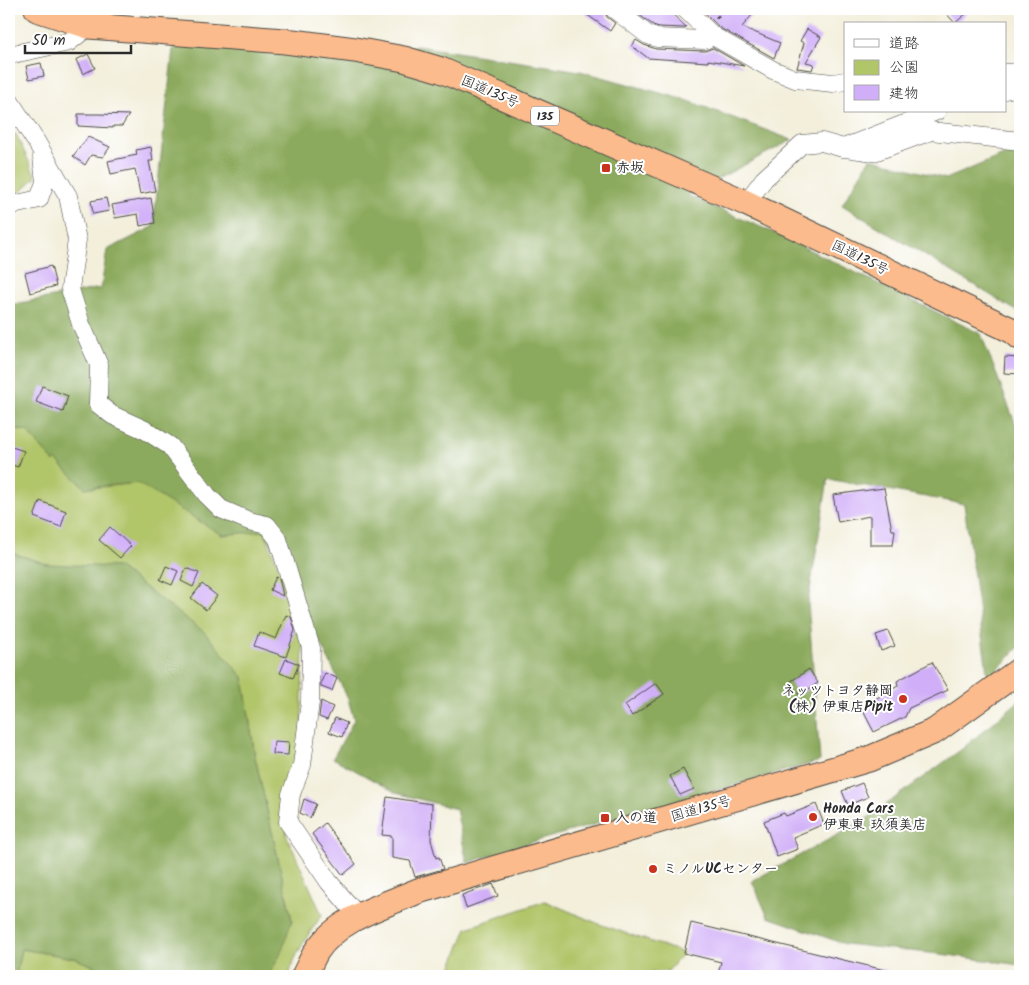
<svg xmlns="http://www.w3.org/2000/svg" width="1029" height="985" font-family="Kalam,'Klee One',sans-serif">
	<rect width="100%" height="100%" fill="#fff"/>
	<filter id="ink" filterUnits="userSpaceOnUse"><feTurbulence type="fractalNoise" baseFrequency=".02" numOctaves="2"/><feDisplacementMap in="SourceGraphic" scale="10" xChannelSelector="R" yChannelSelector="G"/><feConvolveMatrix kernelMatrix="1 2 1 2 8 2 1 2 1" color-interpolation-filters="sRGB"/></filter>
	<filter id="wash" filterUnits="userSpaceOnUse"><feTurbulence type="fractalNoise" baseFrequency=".0096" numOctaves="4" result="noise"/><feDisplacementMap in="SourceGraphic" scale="20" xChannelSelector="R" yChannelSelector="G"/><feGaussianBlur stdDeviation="1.12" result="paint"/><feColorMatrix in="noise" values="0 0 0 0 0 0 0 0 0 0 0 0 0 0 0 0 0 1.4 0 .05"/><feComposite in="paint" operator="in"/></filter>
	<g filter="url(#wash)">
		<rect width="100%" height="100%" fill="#f3efdb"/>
		<path fill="#b1c569" stroke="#6e784a" d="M9 134H16L36 177 18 194 9 197Z
			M9 428 27 431 59 462 91 488 138 483 264 531 284 580 303 641 301 782 286 834 322 915C309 934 294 954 289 976H248L270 973 292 920 255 757 243 677 47 564 9 552Z
			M545 901 599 924 684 953 668 971 629 975 628 976H448L467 928Z
			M21 949 74 958 117 976H16Z"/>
		<path fill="#8caa5d" stroke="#5c6a44" d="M174 40 315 56 417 46 580 71 686 100 792 140 687 195 779 235 981 334 1020 436V646L988 679 964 504 828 479 808 602 820 761 529 843 467 863 456 809 396 793 333 758 354 720 348 699 314 630 287 570 264 531 222 535 138 483 85 488 56 460 54 462 27 431 9 428V305L101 288 107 250 153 227Z
			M1020 148V313L842 205 870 158 946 179Z
			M9 552 47 564 118 567 204 632 243 677 255 757 292 920 280 955 270 973 248 976H117L74 958 21 949 16 976H9Z
			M1020 700V965L948 955 845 944 768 917 752 881 865 820 962 749Z"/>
		<g id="blocks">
			<path fill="#d0aff8" d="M579 9H604L607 17 615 23 610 31Z
				M631 9H667L686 27 684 28 659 27 653 25Z
				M701 9H757L742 27 780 43 774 58 720 28Z
				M942 9H972L955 23Z
				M807 29 821 37 806 62 814 64 812 70 797 68 804 43 800 41Z
				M636 40 644 45 656 49 705 51 713 48 744 66 708 60V62L648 58 632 46Z
				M88 54 95 68 83 74 76 60Z
				M41 63 44 76 29 79 26 66Z
				M78 114H98L129 115 122 126H113V128L78 126Z
				M88 137 110 147 103 157 91 155 85 165 73 156Z
				M151 147 153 161H149L155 191 140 194 135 169 111 174 108 161 137 155 136 150Z
				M106 198 109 211 93 214 91 201Z
				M151 198 155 223 140 226 138 214 115 218 112 205Z
				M51 266 56 286 30 293 25 273Z
				M1005 357 1020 358V374L1004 373Z
				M42 386 68 396 63 412 36 402Z
				M9 446 24 451 18 467 9 464Z
				M884 488 892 530H895L893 545H870V516L838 522 833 495Z
				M40 501 66 511 61 527 34 517Z
				M110 527 131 546 120 558 99 540Z
				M166 566 178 571 172 585 160 580Z
				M186 568 199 573 193 587 181 581Z
				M276 577 279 578 283 596 270 590Z
				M202 584 217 596 206 610 191 598Z
				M286 615 291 617 295 630 286 657 254 646 259 632 276 639Z
				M888 631 895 646 881 651 876 635Z
				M286 659 299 664 293 678 280 673Z
				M932 662 948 690 909 708 905 717 874 732 861 707 898 686 897 681Z
				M809 669 818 683 799 695 790 682Z
				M325 673 337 678 332 691 321 687V682Z
				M656 683 664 694 632 716 625 705Z
				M321 701 333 707 327 720 319 717Z
				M335 718 347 723 342 737 329 732Z
				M274 741 289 742 288 755 273 754Z
				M683 769 694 789 680 795 670 776Z
				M862 783 868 797 848 805 842 791Z
				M387 797 432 804 431 840 436 858 439 857 443 869 415 877 410 861 392 858V836L382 835Z
				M304 799 316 804 310 818 300 813Z
				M816 804 824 824 793 837 798 849 777 857 764 821 784 813 786 816Z
				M325 823 356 864 343 875 312 834Z
				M493 884 498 896 466 908 462 895Z
				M691 923 893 972V976H726L718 974 721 962 684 953Z"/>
		</g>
	</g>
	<g filter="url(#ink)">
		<use href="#blocks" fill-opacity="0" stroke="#494845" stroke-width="1"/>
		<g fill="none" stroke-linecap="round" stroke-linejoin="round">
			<g stroke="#494845" stroke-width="19">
				<path id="minor" d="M614 9 648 35 657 38 705 40 713 36
					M685 9 713 36 773 70 795 79 833 83 845 81
					M9 55 69 42 89 26
					M1005 73 1020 72
					M1005 90 1020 87
					M9 100 37 143 68 196 77 240 70 289 81 324 99 365 98 404 112 415 145 430 170 446 207 495 221 509 249 521 267 525 278 539 311 648 310 702 302 765 291 794 288 822 329 882 358 916
					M845 148 874 152 931 131 1020 141
					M746 203 764 179 802 144 822 142 843 148 937 111
					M9 206 39 199 45 182 42 157"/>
			</g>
			<g stroke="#494845" stroke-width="27">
				<path id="highway" d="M37 9 89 26 285 41 355 50 404 59 441 70 746 203 1013 331 1020 337
					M304 976C308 968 312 959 316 952 338 918 383 906 418 891L869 759 935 731 1020 670"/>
			</g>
			<path stroke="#494845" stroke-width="2.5" stroke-dasharray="4 4" stroke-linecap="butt" d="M716 18 726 9"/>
			<use href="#minor" stroke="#fff" stroke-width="18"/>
			<use href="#highway" stroke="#fbbb8c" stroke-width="25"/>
		</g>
	</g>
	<g fill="#c8321e" stroke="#fff" stroke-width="2">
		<rect x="601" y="163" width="10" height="10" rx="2.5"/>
		<circle cx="903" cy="699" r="5"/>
		<circle cx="813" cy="817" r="5"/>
		<rect x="600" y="813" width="10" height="10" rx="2.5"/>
		<circle cx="653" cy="869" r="5"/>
	</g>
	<g text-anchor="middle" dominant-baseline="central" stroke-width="4" stroke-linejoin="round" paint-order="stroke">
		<rect fill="#fff" stroke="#6b6b6b" stroke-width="1" x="531" y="106.5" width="28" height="19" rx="4"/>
		<g font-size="12" font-weight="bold" fill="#2b2b2b">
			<text x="545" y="116">135</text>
		</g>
		<g font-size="14" fill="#2b2b2b" stroke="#fff">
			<text transform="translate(490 92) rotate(23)">国道135号</text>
			<text transform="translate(860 258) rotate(26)">国道135号</text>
			<text transform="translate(701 809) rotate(-16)">国道135号</text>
		</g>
		<g font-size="14" font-weight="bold" fill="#2b2b2b" stroke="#fff" text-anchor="start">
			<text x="616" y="168">赤坂</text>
			<text x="893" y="691" text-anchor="end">ネッツトヨタ静岡<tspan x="893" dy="16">(株) 伊東店Pipit</tspan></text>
			<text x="823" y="809">Honda Cars<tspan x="823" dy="16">伊東東 玖須美店</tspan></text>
			<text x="615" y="818">入の道</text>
			<text x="663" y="869">ミノルUCセンター</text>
		</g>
	</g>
	<rect width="1029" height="985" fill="none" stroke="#fff" stroke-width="30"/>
	<rect x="844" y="22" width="162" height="90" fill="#ffffff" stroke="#aaaaaa"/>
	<rect x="854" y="39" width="25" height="8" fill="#ffffff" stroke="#aaaaaa"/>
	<text x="889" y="48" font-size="15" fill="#2b2b2b">道路</text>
	<rect x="854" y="60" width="25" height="15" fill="#b1c569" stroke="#aaaaaa"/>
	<text x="889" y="72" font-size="15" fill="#2b2b2b">公園</text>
	<rect x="854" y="85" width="25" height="15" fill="#d0aff8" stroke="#aaaaaa"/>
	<text x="889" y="98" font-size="15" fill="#2b2b2b">建物</text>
	<path d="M25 45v8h106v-8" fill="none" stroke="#2b2b2b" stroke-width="2.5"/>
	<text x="32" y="45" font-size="15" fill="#2b2b2b" stroke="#ffffff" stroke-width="4" paint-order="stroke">50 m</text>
</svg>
